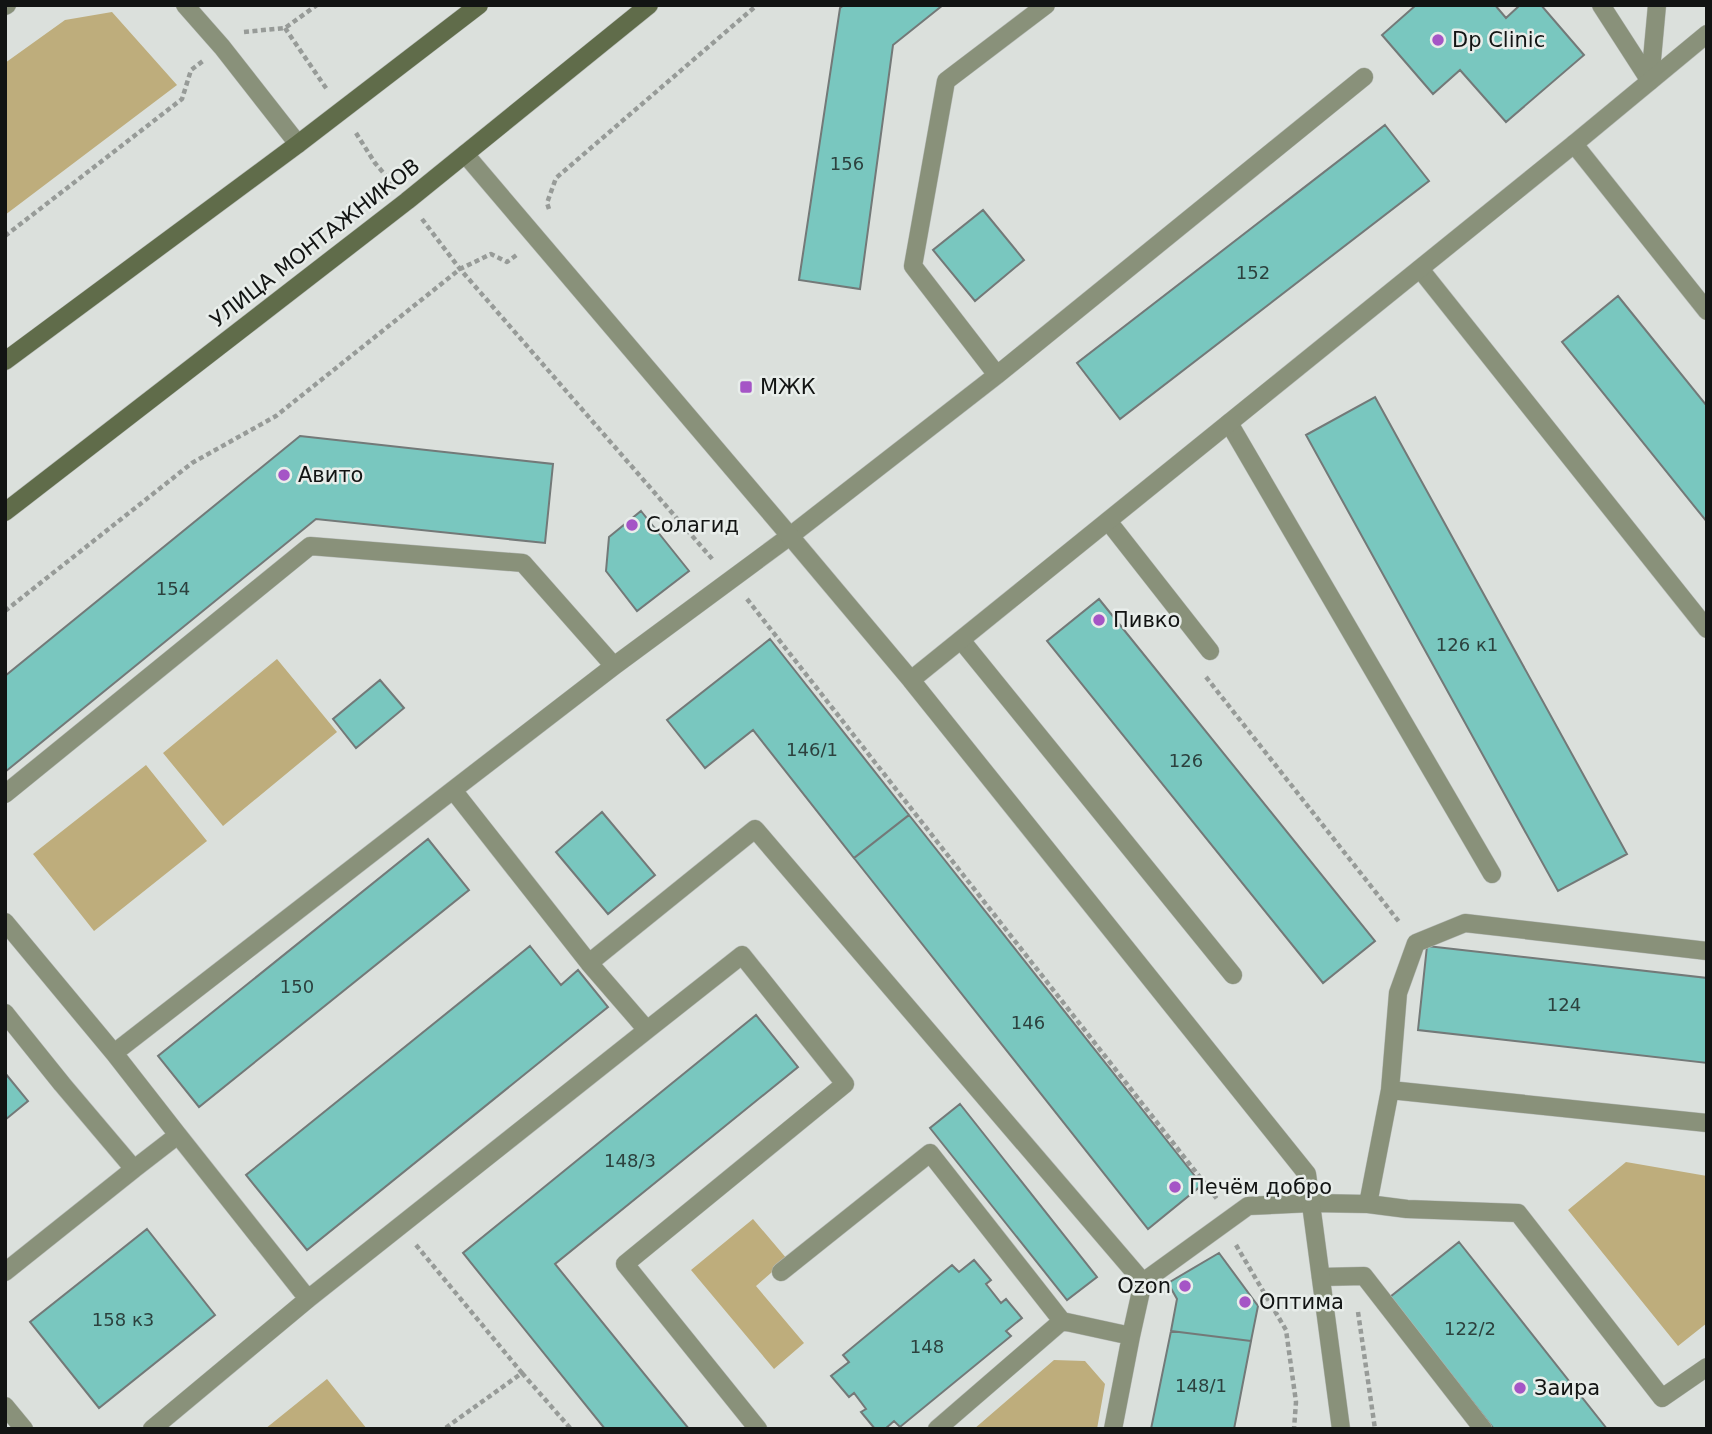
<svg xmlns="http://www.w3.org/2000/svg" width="1712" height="1434" font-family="'DejaVu Sans',sans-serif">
	<rect width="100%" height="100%" fill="#dbe0dc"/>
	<path fill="#bead7c" d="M112 12 177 85 5 215V63L65 20Z
		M277 659 337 732 223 826 163 753Z
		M146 765 207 841 94 931 33 854Z
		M1626 1162 1707 1176V1323L1678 1346 1568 1210Z
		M753 1219 787 1259 756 1286 804 1343 774 1369 691 1270Z
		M1054 1360 1085 1361 1105 1384 1097 1429H974Z
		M327 1379 367 1429H265Z"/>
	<path fill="#79c7bf" stroke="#737978" stroke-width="2" d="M844 5H943L893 45 860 289 799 280 840 8Z
		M1416 5H1495L1506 18 1520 5H1541L1584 55 1506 122 1460 70 1433 94 1382 35Z
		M1385 125 1429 181 1120 419 1077 363Z
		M983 210 1024 260 975 301 933 250Z
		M1618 296 1707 406V522L1562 342Z
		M1375 397 1627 854 1558 891 1306 435Z
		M300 436 553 464 545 543 316 519 5 772V676Z
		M641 511 689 571 637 611 606 571 609 537Z
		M1099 599 1375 941 1323 983 1047 641Z
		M770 639 909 815 854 858 753 730 705 768 667 720Z
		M380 680 404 708 356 748 333 719Z
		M602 812 655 875 608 914 556 852Z
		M909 815 1202 1185 1148 1229 854 858Z
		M428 839 469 890 199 1107 158 1056Z
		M530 946 561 985 578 970 608 1007 307 1250 246 1175Z
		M1427 946 1707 978V1063L1418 1030Z
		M756 1015 798 1067 555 1264 689 1429H605L463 1253Z
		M5 1073 28 1101 5 1120Z
		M960 1104 1097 1277 1067 1300 930 1128Z
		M147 1229 215 1315 99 1408 30 1322Z
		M1459 1242 1607 1429H1494L1390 1297Z
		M1219 1253 1258 1306 1251 1341 1171 1331 1177 1299 1168 1283Z
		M974 1260 991 1280 986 1284 1001 1303 1006 1299 1022 1318 1006 1331 1011 1336 900 1427 894 1421 885 1429H875L861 1412 866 1409 854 1393 849 1397 831 1376 849 1362 843 1355 952 1265 959 1272Z
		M1171 1331 1251 1341 1234 1429H1151Z"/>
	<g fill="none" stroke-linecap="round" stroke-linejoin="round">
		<g stroke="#b7bbb8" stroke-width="19">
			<path id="lane" d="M1601 5 1650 81
				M5 6 7 5
				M1650 81 1657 5
				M1574 144 1707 311
				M1420 269 1707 629
				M997 375 1364 77
				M1229 423 1492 874
				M1108 521 1210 651
				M961 640 1233 975
				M453 790 589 963 647 1030 742 955 845 1084 625 1264 758 1429
				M5 794 310 546 523 563 614 666
				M5 922 114 1053 178 1135
				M589 963 755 829 1143 1282
				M5 1013 62 1084 134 1169 5 1272
				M114 1053 453 790 614 666 790 536 997 375 913 266 946 81 1046 5
				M1390 1090 1707 1123
				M134 1169 178 1135 308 1299
				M1368 1204 1390 1090 1398 993 1416 943 1465 923 1707 951
				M781 1272 930 1153 1062 1321 1131 1336 1143 1282 1248 1206 1312 1203 1368 1204 1407 1209 1518 1213 1662 1398 1707 1367
				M1321 1277 1364 1276 1483 1429
				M5 1406 24 1429
				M152 1429 308 1299 647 1030
				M937 1429 1062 1321
				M1113 1429 1131 1336"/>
		</g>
		<g stroke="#b7bbb8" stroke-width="19">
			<path id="street" d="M185 5 222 47 298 144
				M465 154 790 536 911 680 1307 1174 1341 1429
				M911 680 1574 144 1707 34"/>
		</g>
		<g stroke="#b7bbb8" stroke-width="19">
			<path id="secondary" d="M5 361 298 144 479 5
				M5 512 407 201 649 5"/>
		</g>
		<path stroke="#979b98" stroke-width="4.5" stroke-dasharray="5 3.5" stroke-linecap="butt" d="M285 28 328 91
			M244 32 285 28 317 5
			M356 133 375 163 392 183
			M549 209 547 203 556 178 757 5
			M422 219 460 269 714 561
			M5 236 182 99 191 70 203 61
			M747 599 1217 1199
			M5 611 192 463 276 416 460 269 491 254 507 262 518 254
			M1206 677 1400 923
			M416 1245 522 1373 444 1429
			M1236 1245 1286 1330 1296 1402 1294 1429
			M1358 1312 1375 1429
			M522 1373 571 1429"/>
		<use href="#lane" stroke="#89917a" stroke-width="18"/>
		<use href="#street" stroke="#89917a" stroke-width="18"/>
		<use href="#secondary" stroke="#606c4a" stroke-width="18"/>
	</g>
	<g fill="#a555c6" stroke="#e8edea" stroke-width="2.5">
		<circle cx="1438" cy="40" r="7"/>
		<rect x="739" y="380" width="14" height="14" rx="3.5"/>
		<circle cx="284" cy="475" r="7"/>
		<circle cx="632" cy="525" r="7"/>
		<circle cx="1099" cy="620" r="7"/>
		<circle cx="1175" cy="1187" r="7"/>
		<circle cx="1185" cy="1286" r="7"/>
		<circle cx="1245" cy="1302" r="7"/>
		<circle cx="1520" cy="1388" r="7"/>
	</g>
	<g text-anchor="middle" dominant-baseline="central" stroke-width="5" stroke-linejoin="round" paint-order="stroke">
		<g font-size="18" fill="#2c413e">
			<text x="847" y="163">156</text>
			<text x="1253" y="272">152</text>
			<text x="173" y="588">154</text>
			<text x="1467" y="644">126 к1</text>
			<text x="812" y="749">146/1</text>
			<text x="1186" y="760">126</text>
			<text x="297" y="986">150</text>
			<text x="1564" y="1004">124</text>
			<text x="1028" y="1022">146</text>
			<text x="630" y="1160">148/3</text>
			<text x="123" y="1319">158 к3</text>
			<text x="1470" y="1328">122/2</text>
			<text x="927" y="1346">148</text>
			<text x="1201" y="1385">148/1</text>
		</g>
		<g font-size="21" fill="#121413" stroke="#e8edea" text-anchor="start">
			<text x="1452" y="40">Dp Clinic</text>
			<text x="760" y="387">МЖК</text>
			<text x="298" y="475">Авито</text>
			<text x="646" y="525">Солагид</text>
			<text x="1113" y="620">Пивко</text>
			<text x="1189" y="1187">Печём добро</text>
			<text x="1171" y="1286" text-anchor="end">Ozon</text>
			<text x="1259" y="1302">Оптима</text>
			<text x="1534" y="1388">Заира</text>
		</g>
		<g font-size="21" fill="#121413" stroke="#e8edea">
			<text transform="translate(315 243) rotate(-38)">УЛИЦА МОНТАЖНИКОВ</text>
		</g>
	</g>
	<rect width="1712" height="1434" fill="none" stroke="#121413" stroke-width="14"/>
</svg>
